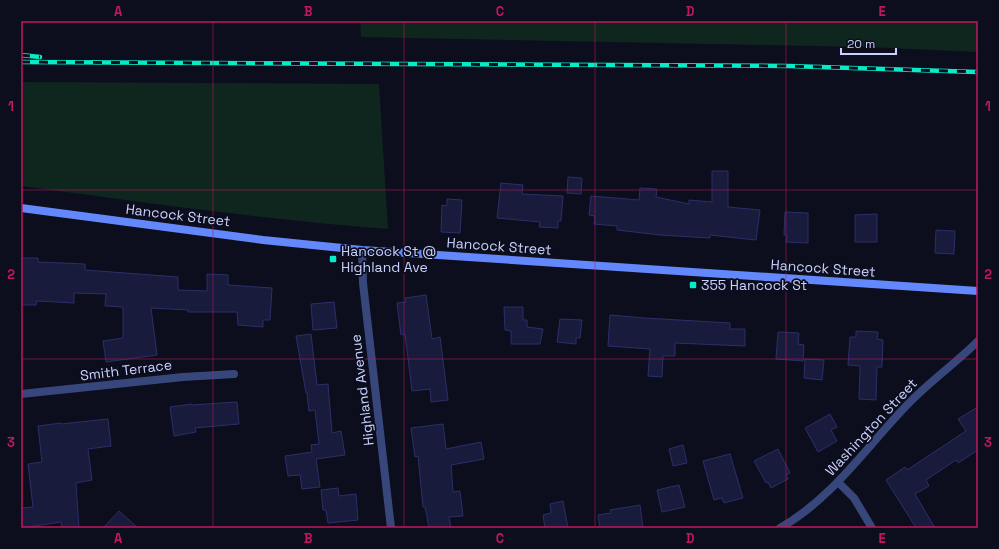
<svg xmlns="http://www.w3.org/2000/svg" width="999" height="549" font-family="'Space Grotesk',sans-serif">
	<rect width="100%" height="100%" fill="#0c0e1d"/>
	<path fill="#0f261f" d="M360 21H978V52L868 47 361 37Z
		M21 82 379 84 388 229C265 220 143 202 21 186Z"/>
	<path fill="#191b3d" stroke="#2b2f68" d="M712 171H728V207L760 210 756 240 710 235V238L660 235 617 230V226L594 224 595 216 589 215 591 196 639 200 640 188 657 189 656 197 689 204V200L712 202Z
		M568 177 582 178 581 194 567 193Z
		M501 183 523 185 522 194 563 196 561 221H558V228L539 227 540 222 497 218Z
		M447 199 462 200 460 233 441 232 442 205 447 206Z
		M785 212 808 213V243L786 242 787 235H784Z
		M877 214V242H855V215Z
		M936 230 955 231 954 254 935 253Z
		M21 258H38V262L85 264V270L178 277V290L207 291V274L228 275V285L272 288 270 320H263V327L238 325 237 312H188V310L151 308 157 355 106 362 103 341 123 338V307L105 306 106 294 74 293V303L37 301 36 305H21Z
		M426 295 432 339 440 337 448 400 431 402 430 389 412 391 405 334 401 335 397 303 406 302 405 298Z
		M334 302 337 328 313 330 311 304Z
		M504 307H523V320H527V327L543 329 540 344H511V331L505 330Z
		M610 315 645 318 730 323V329H745V346L675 343V356H663L662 377 648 376 650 349 608 346Z
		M560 319 582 320 580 338H576V344L557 342Z
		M856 331 878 332 877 339 883 340 882 367H877L876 400 859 399 860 366 848 365 850 337H856Z
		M778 332 799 333 798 344 804 345 803 361 776 359Z
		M311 334 317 385 328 384 332 433 341 431 345 455 316 459 320 487 302 489 300 475 288 476 285 456 312 452 311 445 319 444 315 410 309 411 307 393H306L296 336Z
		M805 359 824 360 822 380 804 378Z
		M237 402 239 424 195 428 196 432 174 436 170 407 192 404V405Z
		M978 407V450L958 463 956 460 926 480 929 486 915 494 935 528H916L886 480 905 467 907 470 966 431 958 419Z
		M830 414 837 427 831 430 837 441 818 452 805 428Z
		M108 419 111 446 88 449 92 480 76 483 79 528H62L61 522 21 528V508L33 507 28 464 42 462 38 426 61 423V424Z
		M443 424 446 449 481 442 484 459 451 465 453 492 460 491 463 516 449 517 451 528H429L425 507H423L418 456 415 457 411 428Z
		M683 445 687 463 673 466 669 449Z
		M778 449 790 473 786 475 788 479 771 488 768 482 766 483 754 461Z
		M730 454 743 498 724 503 722 498 714 500 703 461Z
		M679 485 685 507 662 512 657 490Z
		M338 488 339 496 356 494 358 520 328 523 326 510H323L321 490Z
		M563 501 568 528H545L543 515 551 513 550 504Z
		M640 505 643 528H600L598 515 611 513 610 510Z
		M119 511 138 528H103Z"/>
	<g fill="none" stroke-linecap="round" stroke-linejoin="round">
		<path stroke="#38477b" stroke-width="8" d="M362 250 363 283 391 528
			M21 394 183 377 234 374
			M838 482 854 498 872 528
			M780 528C833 498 866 447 908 404 930 381 956 363 978 341"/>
		<path stroke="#6388fb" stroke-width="8" d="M21 208 263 240 362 250 978 291"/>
		<g stroke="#07ecc6" stroke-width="4.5">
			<path id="rail" d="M21 55 40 57
				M21 62 789 66 978 72"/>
		</g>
		<use href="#rail" stroke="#0c0e1d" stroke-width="3" stroke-dasharray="9" stroke-linecap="butt"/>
	</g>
	<path fill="none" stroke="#c2185b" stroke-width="1" stroke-opacity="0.55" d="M213 21V528M404 21V528M595 21V528M786 21V528M21 190H978M21 359H978"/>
	<g fill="#07ecc6" stroke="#0c0e1d" stroke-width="1.5">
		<rect x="329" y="255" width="8" height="8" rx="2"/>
		<rect x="689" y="281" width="8" height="8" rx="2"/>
	</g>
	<g text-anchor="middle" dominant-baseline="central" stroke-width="3.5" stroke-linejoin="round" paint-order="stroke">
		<g font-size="14" fill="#c9d1fe" stroke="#0c0e1d">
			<text transform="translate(178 215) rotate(7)">Hancock Street</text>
			<text transform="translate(499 246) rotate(4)">Hancock Street</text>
			<text transform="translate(823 268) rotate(4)">Hancock Street</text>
			<text transform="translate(126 370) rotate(-7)">Smith Terrace</text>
			<text transform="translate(362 390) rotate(-97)">Highland Avenue</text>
			<text transform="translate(871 427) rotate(-47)">Washington Street</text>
		</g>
		<g font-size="14" fill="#c9d1fe" stroke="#0c0e1d" text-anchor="start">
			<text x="341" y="251">Hancock St @<tspan x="341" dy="16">Highland Ave</tspan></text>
			<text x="701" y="285">355 Hancock St</text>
		</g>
	</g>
	<rect width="999" height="549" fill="none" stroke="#0c0e1d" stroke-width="44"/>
	<path d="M841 48v6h55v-6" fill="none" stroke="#c9d1fe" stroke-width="2"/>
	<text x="847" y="48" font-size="12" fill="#c9d1fe" stroke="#0c0e1d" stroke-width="3" paint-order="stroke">20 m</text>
	<rect x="22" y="22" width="955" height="505" fill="none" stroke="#c2185b" stroke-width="1.5"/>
	<g font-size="13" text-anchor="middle" font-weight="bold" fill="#c2185b">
		<text x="118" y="16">A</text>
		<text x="308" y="16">B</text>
		<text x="500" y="16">C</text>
		<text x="690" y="16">D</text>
		<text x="882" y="16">E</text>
		<text x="11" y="111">1</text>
		<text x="988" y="111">1</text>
		<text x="11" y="279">2</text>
		<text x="988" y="279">2</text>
		<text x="11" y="447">3</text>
		<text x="988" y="447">3</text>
		<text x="118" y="543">A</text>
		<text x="308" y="543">B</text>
		<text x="500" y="543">C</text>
		<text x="690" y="543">D</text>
		<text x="882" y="543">E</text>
	</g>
</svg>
